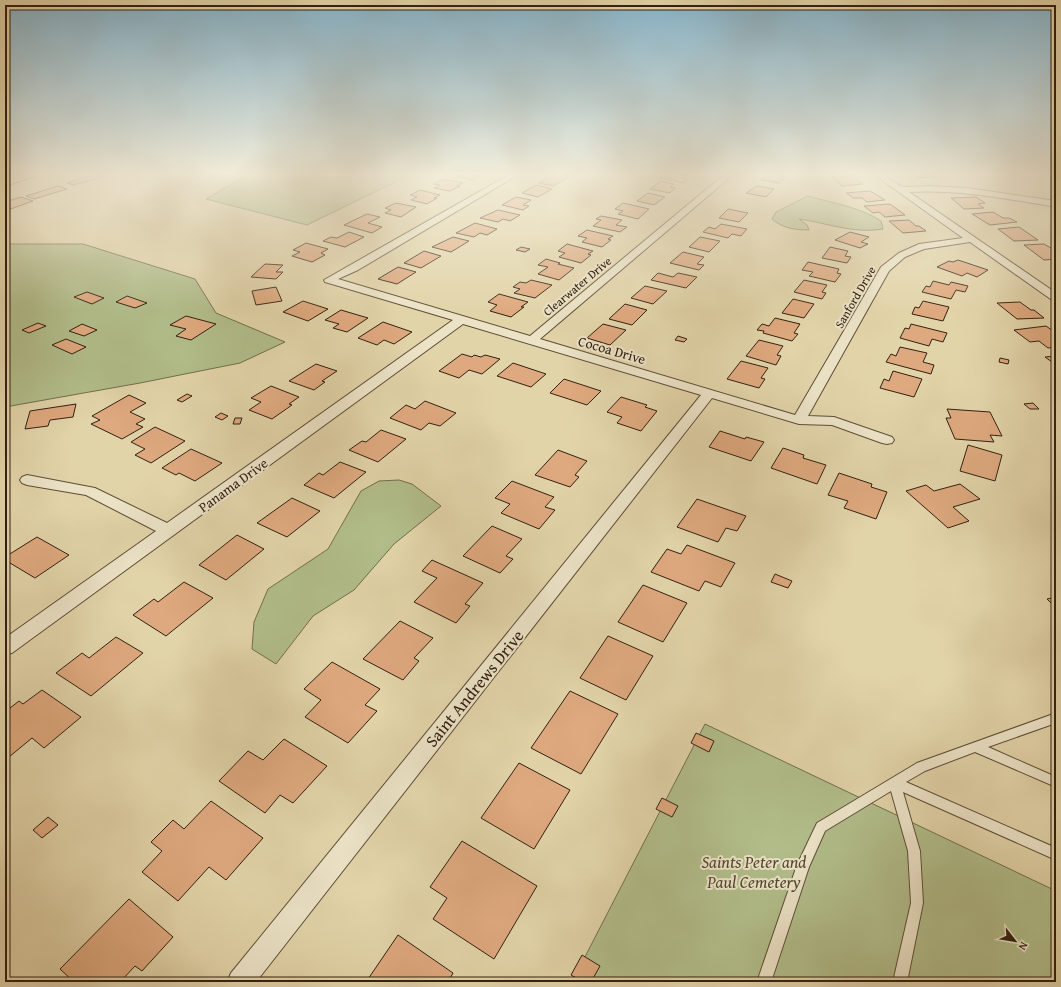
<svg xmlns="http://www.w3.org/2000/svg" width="1061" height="987" font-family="'Gentium Book Plus',serif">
	<rect width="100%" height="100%" fill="#e2d4a9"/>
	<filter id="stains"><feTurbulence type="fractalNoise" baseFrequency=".005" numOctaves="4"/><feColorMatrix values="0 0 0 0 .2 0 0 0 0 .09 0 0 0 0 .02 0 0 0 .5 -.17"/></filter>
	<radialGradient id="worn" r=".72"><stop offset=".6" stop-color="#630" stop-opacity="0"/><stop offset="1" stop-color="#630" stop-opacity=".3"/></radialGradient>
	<path fill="#b1bd8a" stroke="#726e4e" d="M250 173H304L318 177H349L359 173H414L307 225 206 199Z
		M808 196C832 203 860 207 881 221L883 229C853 234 827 223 799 219L807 225 809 230C795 230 782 228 772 219L776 212Z
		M5 244H83L195 279 216 313 285 342 240 363 140 383 5 407Z
		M399 480 412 484 441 506 394 544 354 590 313 616 276 664 252 649 254 622 268 589 328 549 361 491 379 481Z
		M705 724 1056 891V982H572Z"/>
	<path fill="#dfa97f" stroke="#322011" d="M96 173 105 176 74 185 67 183Z
		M461 173H482L480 174H482L472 180 456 176Z
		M555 173 570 176 554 186 539 183Z
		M668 173H691L683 178 688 179 683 183 660 178Z
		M769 173H771L787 176 779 183 761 180Z
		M909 173H936L937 174H931L935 177 917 178Z
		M852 176 863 184 842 186 832 177Z
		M443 179 463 183 457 186H460L450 191 434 188 440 185 433 184Z
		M661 181 674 184 670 187 675 188 670 193 650 189Z
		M536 185 552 189 538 197 522 193Z
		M58 186 67 189 34 199 26 196Z
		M757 186 774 189 766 197 746 193Z
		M420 190 440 195 434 198H437L427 204 411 200 417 197 410 195Z
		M870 191 885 200 867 202 862 198H853L846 193Z
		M648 193 665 197 654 205 637 201Z
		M21 197 33 201 5 211V202Z
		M516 197 531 200 523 205 529 206 523 210 502 205Z
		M976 197 985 203 978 204 984 208 964 209 951 198Z
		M396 203 416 207 401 217 385 213 391 210 385 208Z
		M623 203 649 209 638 219 618 214 623 211 615 209Z
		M890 204 905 215 885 217 879 212 873 213 864 206Z
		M728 209 748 213 739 222 719 218Z
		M498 210 520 215 510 221 503 219 498 222 480 218Z
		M993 212 1003 218H1009L1017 222 990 225 972 214Z
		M367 214 380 217 368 223 382 227 372 233 344 225Z
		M601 216 622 220 616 225 627 227 620 232 593 226 601 220 596 219Z
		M909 220 916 226H919L926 231 903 233 889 221Z
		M475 223 497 229 487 235 480 233 474 237 456 233Z
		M721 224 747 229 741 236 732 234 728 238 703 232 709 227 715 229Z
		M1019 227 1038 240 1014 241 998 229Z
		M587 230 613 236 608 239 611 240 602 247 582 242 587 238 578 236Z
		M349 232 364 237 345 247 323 241 331 237 337 238Z
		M850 232 869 237 861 242 868 244 860 248 835 240Z
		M453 237 469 241 451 252 432 247Z
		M700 237 720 241 709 252 689 247Z
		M306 243 328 249 321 253 325 255 312 262 292 256 300 252 293 250Z
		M567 244 593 251 588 254 591 255 581 263 559 257 565 253 558 251Z
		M1044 244 1056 251V259L1044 260 1024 245Z
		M521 247 530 249 525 252 516 250Z
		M830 247 848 251 845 256 851 257 847 263 822 258Z
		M424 251 441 256 421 268 404 263Z
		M683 252 704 257 697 264 704 265 699 270 670 263Z
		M546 259 560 263 558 264 574 268 559 280 538 274 548 267 538 265Z
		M958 260 988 270 977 277 967 273 962 276 937 267 949 261 953 262Z
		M808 262 839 269 837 273 841 274 835 282 809 276 813 272 802 270Z
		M265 264 283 265 276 272H283L276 279 251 277Z
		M398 267 416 272 397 284 378 279Z
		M658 273 673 277 678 273 697 277 686 288 651 280Z
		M531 280 552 285 535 298 514 293 520 289 513 287 520 282 526 283Z
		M804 280 827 285 822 292 826 293 822 299 794 292Z
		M933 281 949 285 951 282 968 286 965 292 956 290 951 299 922 292 926 286 930 287Z
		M645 286 667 291 653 304 631 298Z
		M276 287 282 301 256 305 252 291Z
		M87 292 104 298 92 304 74 297Z
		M499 294 528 302 521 307H524L511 317 490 311 497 305 488 302Z
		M127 296 147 303 135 308 116 302Z
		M793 299 814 304 804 318 782 313Z
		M303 301 328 309 308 321 283 312Z
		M923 301 949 307 943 321 912 314 915 307 919 308Z
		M1020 302 1031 310H1034L1044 318 1017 319 997 303Z
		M625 304 647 310 632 325 609 319Z
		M341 310 368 318 347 332 333 328 339 324 325 320Z
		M186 316 216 324 191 340 176 336 186 329 170 325Z
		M775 318 800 324 794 333 798 334 792 341 763 333 764 331 757 330 762 324 769 326Z
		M383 322 412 332 394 344 384 340 377 345 358 338Z
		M38 323 46 326 29 333 22 330Z
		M82 324 97 330 84 336 69 331Z
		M603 324 626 330 610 345 587 338Z
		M911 324 947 333 943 342 932 339 929 346 900 338 905 328 909 329Z
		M1046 326 1056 333V347L1048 348 1039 341 1030 342 1014 330Z
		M678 336 687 339 684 342 675 340Z
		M66 339 86 347 72 354 52 345Z
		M759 340 783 346 777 355 781 356 776 365 746 356Z
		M900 347 927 353 923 362 934 365 931 374 886 362 891 354 896 356Z
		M462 354 472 357 474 355 481 357 485 355 500 359 482 374 469 370 459 378 439 371Z
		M1056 356V365L1045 357Z
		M1000 358 1009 360 1008 364 999 362Z
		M741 361 768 368 761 378 765 379 759 388 727 379Z
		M513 363 546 374 531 387 497 376Z
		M316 364 337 371 322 381 325 382 314 390 289 381Z
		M893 371 922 379 914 397 880 388 884 379 889 381Z
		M564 379 601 391 587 405 550 393Z
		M271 386 299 397 289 404 292 405 272 419 249 410 261 402 251 398Z
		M187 394 192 396 182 402 177 400Z
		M129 395 146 403 130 412 145 419 136 424 143 427 122 439 91 424 100 420 92 416Z
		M621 397 647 405 645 407 657 411 641 431 617 423 622 417 607 412Z
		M425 401 456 413 440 426 429 423 421 430 390 418 406 405 415 409Z
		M1033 403 1039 409H1030L1024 404Z
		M76 404 73 417 50 420 48 426 25 429 30 411Z
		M947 409 990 412 1002 436 990 435 994 442 955 439 946 418H951Z
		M221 413 228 416 222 420 215 417Z
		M235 418H242L240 424H233Z
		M155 427 185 441 151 463 135 455 145 449 131 442Z
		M381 430 406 439 378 462 349 450 362 441 366 442Z
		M720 431 745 439 746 437 764 442 751 461 709 447Z
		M968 445 1002 455 995 481 960 471Z
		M783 448 804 455 803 458 826 465 817 484 771 468Z
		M191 449 222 463 195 481 179 473 176 475 162 468Z
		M558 450 587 461 575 475 579 477 570 487 535 475Z
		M340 462 366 472 334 498 304 485 319 473 323 475Z
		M839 473 872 484 871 487 887 492 876 519 844 508 848 501 828 495Z
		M512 481 554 497 545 507 555 510 539 529 501 513 510 504 495 498Z
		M960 484 980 499 953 507 969 521 948 528 906 491 926 485 934 491Z
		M292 498 320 511 287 537 257 523Z
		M697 499 746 516 737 531 726 528 718 542 677 527Z
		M492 526 522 539 506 556 513 559 500 573 463 556Z
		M237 535 264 549 226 580 199 565Z
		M37 537 69 555 35 578 5 560V557Z
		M687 545 735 563 721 587 705 581 699 591 651 572 667 549 681 554Z
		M432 560 483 583 465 604 470 606 456 623 414 602 437 578 422 571Z
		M775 574 792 581 788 588 771 582Z
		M184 582 213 598 166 636 133 615 154 599 158 602Z
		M643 585 687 603 663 642 618 622Z
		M1056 597V608L1047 599Z
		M400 621 433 638 414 658 419 661 403 680 363 659Z
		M608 636 653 656 626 700 580 678Z
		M116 637 143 653 91 696 56 673 82 653 89 658Z
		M332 662 380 689 365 705 377 711 348 743 305 717 321 700 304 689Z
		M42 690 81 717 44 748 32 738 9 757 5 754V712L19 701 23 704Z
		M570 691 618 714 581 774 531 748Z
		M696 733 714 741 709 752 691 743Z
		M284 739 327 766 293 803 280 795 265 813 219 781 248 751 263 760Z
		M519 763 570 790 534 849 481 818Z
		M662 798 678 806 672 817 656 809Z
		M211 801 263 838 226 880 209 867 178 901 142 872 162 851 151 842 173 820 184 829Z
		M48 817 58 825 42 838 33 830Z
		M462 841 537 886 494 959 433 919 447 898 430 887Z
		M129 899 173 937 142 971 135 966 120 982H74L60 969Z
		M398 935 453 973 448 982H366Z
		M582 955 600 966 591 982H583L571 975Z"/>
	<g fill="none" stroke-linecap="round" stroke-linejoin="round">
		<g stroke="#5e4d37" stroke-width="2">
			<path id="lane" d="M1056 713V723L988 747 1056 777V787L975 752 925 771 906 782 1056 848V860L903 792 920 851 923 903 907 982H893L911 903 908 851 891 791 825 831 809 867 771 982H757L797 865 817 823 917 763Z"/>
		</g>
		<g stroke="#5e4d37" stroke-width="2">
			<path id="street" d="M512 173H521L358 270 338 279 530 336 726 173H735L540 339 795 415 881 267 899 253 919 244 963 238 872 173H881L902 187 930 186 967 188 1056 201V207C1007 199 959 189 909 192L1056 293V301L1052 300 970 242 924 249 905 257 889 271 808 416 834 417 892 437 894 440 892 443 887 444 882 443 832 425 799 424 712 398 256 982H227L231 973 701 395 463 324 12 653 5 655V638L156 531 86 495 27 485 22 483 20 480 22 477 27 475 95 488 167 523 453 320 325 282 324 280Z"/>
		</g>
		<g stroke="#322011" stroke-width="2">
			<path id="secondary" d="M23 173H40L38 175 5 186V178Z"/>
		</g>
		<use href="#lane" fill="#ece3c7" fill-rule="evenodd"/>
		<use href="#street" fill="#ece3c7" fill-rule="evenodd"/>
		<use href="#secondary" fill="#ece3c7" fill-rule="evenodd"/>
	</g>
	<linearGradient id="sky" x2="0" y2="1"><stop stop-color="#87b6ce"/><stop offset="0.56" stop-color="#f2ecd8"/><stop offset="1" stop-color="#f2ecd8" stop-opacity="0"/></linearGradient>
	<rect width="1061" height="311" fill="url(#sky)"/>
	<g text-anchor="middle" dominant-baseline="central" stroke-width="4" stroke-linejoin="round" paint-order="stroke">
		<g font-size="12" fill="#322011" stroke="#ece3c7">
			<text transform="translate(577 286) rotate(-40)">Clearwater Drive</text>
			<text transform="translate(855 297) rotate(-60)">Sanford Drive</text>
		</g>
		<g font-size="14" fill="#322011" stroke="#ece3c7">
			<text transform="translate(612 350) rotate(16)">Cocoa Drive</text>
			<text transform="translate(233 485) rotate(-36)">Panama Drive</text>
		</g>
		<g font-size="17" fill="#322011" stroke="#ece3c7">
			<text transform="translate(474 688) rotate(-51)">Saint Andrews Drive</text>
		</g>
		<g font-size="17" font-style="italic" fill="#52472f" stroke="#ece3c7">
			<text x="754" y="861">Saints Peter and<tspan x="754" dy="20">Paul Cemetery</tspan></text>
		</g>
	</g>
	<rect width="1061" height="987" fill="none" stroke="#e2d4a9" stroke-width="20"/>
	<rect x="6" y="6" width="1049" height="975" fill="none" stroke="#322011" stroke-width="2"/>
	<rect x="10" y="10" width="1041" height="967" fill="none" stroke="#322011"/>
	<g transform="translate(1015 941) rotate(121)" stroke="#ece3c7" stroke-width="3" paint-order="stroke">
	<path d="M0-3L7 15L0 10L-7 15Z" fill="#322011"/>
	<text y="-6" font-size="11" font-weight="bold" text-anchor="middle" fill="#322011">N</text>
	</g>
	<rect width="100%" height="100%" filter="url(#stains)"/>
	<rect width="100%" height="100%" fill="url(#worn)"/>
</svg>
